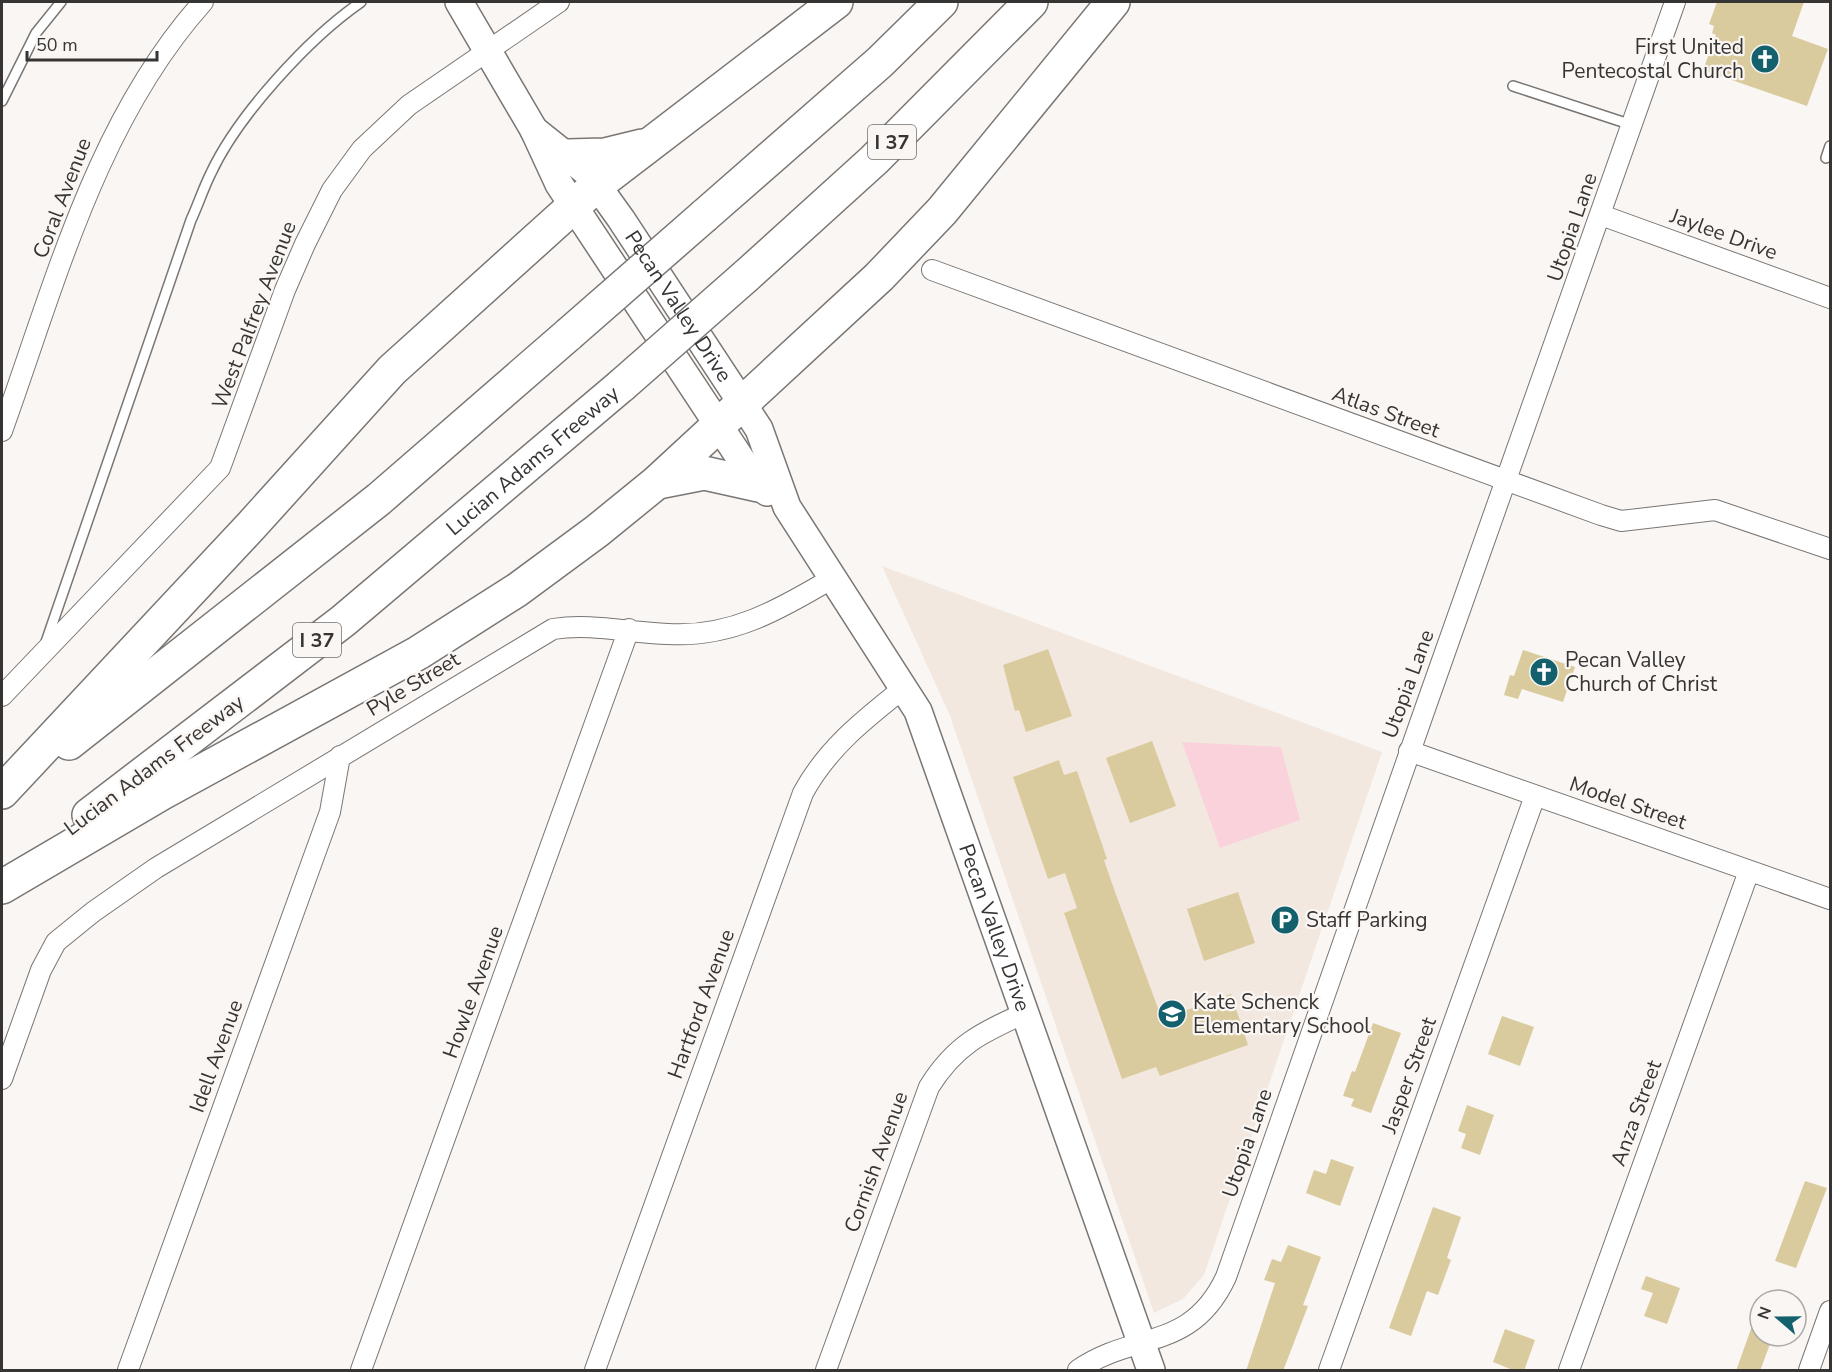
<svg xmlns="http://www.w3.org/2000/svg" width="1832" height="1372" font-family="'Nunito Sans',sans-serif">
	<rect width="100%" height="100%" fill="#faf6f3"/>
	<path fill="#f2e8df" d="M882 566 1382 752 1204 1275 1183 1299 1154 1313 950 716Z"/>
	<path fill="#f9d2db" d="M1182 742 1281 747 1300 820 1220 848Z"/>
	<path fill="#dacb9e" d="M1717 2H1804L1792 36 1828 49 1807 106 1703 70 1716 35 1712 33 1714 26 1709 24Z
		M1048 649 1072 716 1026 732 1019 710 1015 711 1003 665Z
		M1523 650 1575 667 1563 702 1522 689 1518 699 1504 695 1510 675 1514 676Z
		M1152 741 1176 806 1130 823 1106 758Z
		M1059 760 1064 775 1077 771 1107 859 1104 860 1115 892 1162 1019 1231 994 1248 1045 1160 1076 1156 1067 1122 1079 1064 913 1077 908 1065 873 1048 879 1013 777Z
		M1238 892 1255 943 1204 961 1187 909Z
		M1502 1016 1534 1027 1520 1066 1488 1054Z
		M1373 1023 1401 1033 1371 1113 1351 1106 1354 1099 1343 1096 1352 1071 1355 1072Z
		M1467 1105 1494 1115 1480 1155 1461 1148 1466 1134 1458 1131Z
		M1331 1159 1354 1167 1340 1206 1306 1193 1314 1170 1326 1174Z
		M1805 1181 1827 1188 1796 1268 1775 1261Z
		M1433 1207 1461 1217 1447 1258 1451 1260 1438 1295 1427 1291 1411 1336 1389 1328Z
		M1288 1245 1321 1257 1303 1305 1308 1306 1283 1371H1246L1275 1283 1264 1280 1272 1259 1281 1262Z
		M1646 1276 1680 1288 1667 1324 1644 1316 1653 1293 1641 1289Z
		M1758 1309 1760 1336H1773L1760 1371H1736Z
		M1505 1329 1535 1340 1524 1371H1515L1493 1362Z"/>
	<g fill="none" stroke-linecap="round" stroke-linejoin="round">
		<g stroke="#797673" stroke-width="12">
			<path id="lane" d="M1513 86 1632 125
				M2 101 36 33 61 2
				M1826 158 1830 146
				M46 642 191 220C198 205 203 189 211 173 238 115 309 38 361 2"/>
		</g>
		<g stroke="#797673" stroke-width="22">
			<path id="street" d="M1601 215 1830 298
				M932 270 1601 515 1621 521 1715 510 1830 549
				M2 431C55 284 97 120 203 2
				M2 696 220 468 285 290 305 244 332 190 362 149 409 105 559 2
				M1409 751 1830 899
				M2 1079 41 970 56 942 93 912 156 868 553 629C592 623 629 633 668 634 730 638 779 610 831 579
				M128 1370 330 812 340 756
				M361 1370 629 629
				M595 1370 803 793C828 747 865 719 905 687
				M826 1370 929 1087C955 1045 981 1033 1025 1013
				M1078 1370C1134 1331 1191 1352 1226 1277 1372 851 1527 427 1675 2
				M1329 1370 1535 796
				M1569 1370 1749 871
				M1809 1370 1830 1311"/>
		</g>
		<g stroke="#797673" stroke-width="30">
			<g id="secondary">
				<path d="M459 2 534 130 559 184 758 485 767 492"/>
				<path id="s1" d="M534 130 588 173 621 219 759 429 787 507 918 711 1151 1370"/>
			</g>
		</g>
		<g stroke="#797673" stroke-width="36">
			<g id="highway">
				<path d="M568 156 605 155 642 146"/>
				<path d="M704 216 880 62 941 2"/>
				<path d="M746 276 874 160 1031 2"/>
				<path d="M658 482 704 473 758 485"/>
				<path d="M69 743 379 499 569 334"/>
				<path d="M2 792 251 526 392 370 597 185 836 2"/>
				<path id="s2" d="M89 815 343 621 622 385"/>
				<path d="M2 887 162 793 418 653 517 590 597 531 656 483 879 277 942 211 1113 2"/>
			</g>
		</g>
		<use href="#lane" stroke="#fff" stroke-width="9"/>
		<use href="#street" stroke="#fff" stroke-width="20"/>
		<use href="#secondary" stroke="#fff" stroke-width="27"/>
		<use href="#highway" stroke="#fff" stroke-width="33"/>
		<g stroke="#797673" stroke-width="36" stroke-linecap="butt">
			<path id="highway-bridge" d="M569 334 704 216
				M622 385 746 276"/>
		</g>
		<use href="#highway-bridge" stroke="#fff" stroke-width="33"/>
	</g>
	<defs>
		<g id="church-disc" transform="scale(1.5)"><circle r="9.5" fill="#14606d" stroke="#faf6f3"/><path d="M-1.2-6h2.4v3.5h3.3v2.4h-3.3V6h-2.4V-.1h-3.3v-2.4h3.3Z" fill="#fff"/></g>
		<g id="parking-disc" transform="scale(1.5)"><circle r="9.5" fill="#14606d" stroke="#faf6f3"/><path d="M-3.5-5.5H1a3.5 3.5 0 0 1 0 7H-1V5.5H-3.5ZM-1-3.4V-.6H.8a1.4 1.4 0 0 0 0-2.8Z" fill="#fff"/></g>
		<g id="school-disc" transform="scale(1.5)"><circle r="9.5" fill="#14606d" stroke="#faf6f3"/><path d="M0-5L7-2L0 1L-7-2ZM-4 1L0 2.5L4 1V4Q0 6-4 4Z" fill="#fff"/></g>
	</defs>
	<g fill-rule="evenodd">
		<use href="#church-disc" x="1765" y="59"/>
		<use href="#church-disc" x="1544" y="672"/>
		<use href="#parking-disc" x="1285" y="920"/>
		<use href="#school-disc" x="1172" y="1014"/>
	</g>
	<g text-anchor="middle" dominant-baseline="central" stroke-width="4.5" stroke-linejoin="round" paint-order="stroke">
		<g fill="#faf6f3" stroke="#726f6d" stroke-width="1.5">
			<rect x="868" y="125" width="48" height="34" rx="4.5"/>
			<rect x="293" y="623" width="48" height="34" rx="4.5"/>
		</g>
		<g font-size="20" font-weight="bold" fill="#373534">
			<text x="892" y="142">I 37</text>
			<text x="317" y="640">I 37</text>
		</g>
		<g font-size="21" fill="#373534" stroke="#faf6f3" text-anchor="start">
			<text x="1744" y="47" text-anchor="end">First United<tspan x="1744" dy="24">Pentecostal Church</tspan></text>
			<text x="1565" y="660">Pecan Valley<tspan x="1565" dy="24">Church of Christ</tspan></text>
			<text x="1306" y="920">Staff Parking</text>
			<text x="1193" y="1002">Kate Schenck<tspan x="1193" dy="24">Elementary School</tspan></text>
		</g>
		<g font-size="21" fill="#373534" stroke="#faf6f3">
			<text transform="translate(62 198) rotate(-69)">Coral Avenue</text>
			<text transform="translate(1572 227) rotate(-71)">Utopia Lane</text>
			<text transform="translate(1724 234) rotate(20)">Jaylee Drive</text>
			<text stroke="none"><textPath href="#s1" startOffset="230">Pecan Valley Drive</textPath></text>
			<text transform="translate(254 315) rotate(-69)">West Palfrey Avenue</text>
			<text transform="translate(1386 412) rotate(20)">Atlas Street</text>
			<text stroke="none"><textPath href="#s2" startOffset="568">Lucian Adams Freeway</textPath></text>
			<text transform="translate(413 684) rotate(-31)">Pyle Street</text>
			<text transform="translate(1408 684) rotate(-70)">Utopia Lane</text>
			<text transform="translate(154 765) rotate(-37)">Lucian Adams Freeway</text>
			<text transform="translate(1628 803) rotate(19)">Model Street</text>
			<text stroke="none"><textPath href="#s1" startOffset="932">Pecan Valley Drive</textPath></text>
			<text transform="translate(473 992) rotate(-70)">Howle Avenue</text>
			<text transform="translate(701 1004) rotate(-70)">Hartford Avenue</text>
			<text transform="translate(216 1056) rotate(-70)">Idell Avenue</text>
			<text transform="translate(1409 1075) rotate(-70)">Jasper Street</text>
			<text transform="translate(1636 1113) rotate(-70)">Anza Street</text>
			<text transform="translate(1247 1143) rotate(-71)">Utopia Lane</text>
			<text transform="translate(876 1162) rotate(-70)">Cornish Avenue</text>
		</g>
	</g>
	<rect width="1832" height="1372" fill="none" stroke="#373534" stroke-width="6"/>
	<g transform="translate(1778 1318) rotate(290)"><circle r="28" fill="#faf6f3" stroke="#aca9a7" stroke-width="1.5"/>
	<path d="M0-4.5L10 22L0 15L-10 22Z" fill="#14606d"/>
	<text y="-9" font-size="16" font-weight="bold" text-anchor="middle" fill="#373534">N</text>
	</g>
	<path d="M27 51v9h130v-9" fill="none" stroke="#373534" stroke-width="3"/>
	<text x="36" y="51" font-size="18" fill="#373534" stroke="#faf6f3" stroke-width="4.5" paint-order="stroke">50 m</text>
</svg>
